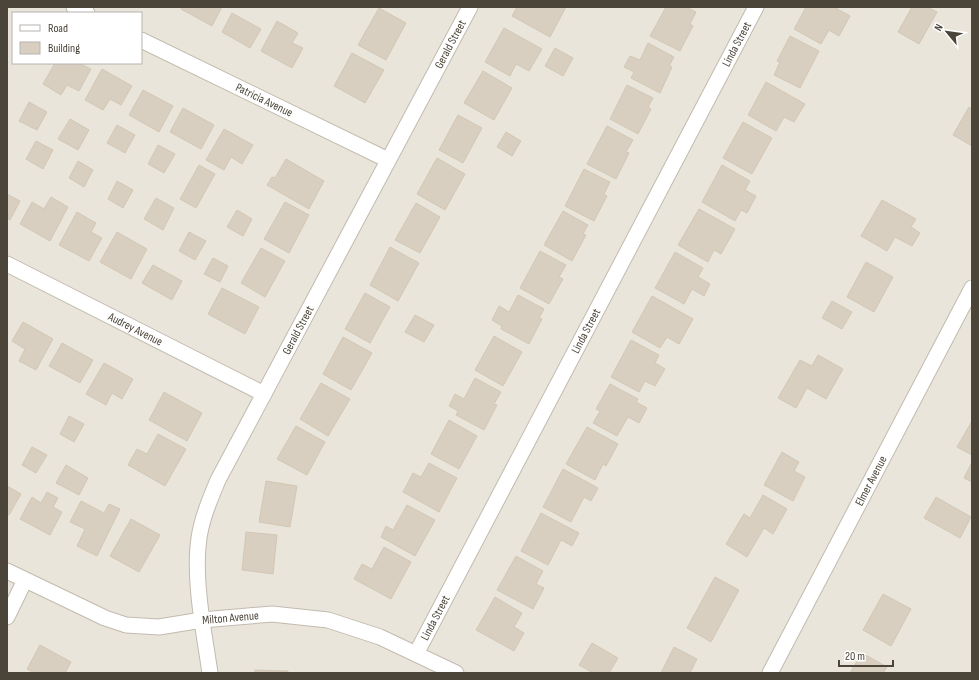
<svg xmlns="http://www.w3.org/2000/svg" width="979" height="680" font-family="'Sofia Sans Condensed',sans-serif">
	<rect width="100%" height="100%" fill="#f6f3ec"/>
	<path fill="#eae5da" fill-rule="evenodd" d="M7 7H972V673H7ZM13 13H141V63H13Z"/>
	<path fill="#d8cfc1" stroke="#d3c7b4" d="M182 7H222L212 26 181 9Z
		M517 7H566L550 37 512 16Z
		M666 7H686L696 12 690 24 693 26 680 51 650 36Z
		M806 7H834L850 16 839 36 829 30 821 44 794 29Z
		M912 7H927L937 12 919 44 898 32Z
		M379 8 406 23 386 60 358 45Z
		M232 13 261 29 250 48 222 32Z
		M277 21 298 33 292 43 303 48 292 68 261 51Z
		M504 28 542 49 529 71 516 64 510 76 485 62Z
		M790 36 819 51 800 88 774 75 780 62 777 61Z
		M648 43 674 57 669 66 672 67 660 93 631 78 634 72 624 67 630 56 640 60Z
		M555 48 573 58 563 76 545 66Z
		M352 53 384 70 365 103 334 86Z
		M55 63H79L91 69 79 91 67 85 61 95 43 84Z
		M102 69 132 86 121 105 110 99 103 110 85 100Z
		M483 71 512 88 494 120 464 103Z
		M766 82 805 104 794 122 784 117 776 131 748 115Z
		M627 85 653 98 648 107 651 109 638 134 610 119Z
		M143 90 173 106 159 132 129 115Z
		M29 102 47 112 37 130 19 121Z
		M969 107 972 109V146L953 135Z
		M183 108 214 125 201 149 170 132Z
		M458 115 482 128 463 163 439 150Z
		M70 119 89 130 78 150 58 139Z
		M743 122 772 138 752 174 723 158Z
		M117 125 135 135 125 153 107 143Z
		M607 126 633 140 626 152 629 153 616 179 587 164Z
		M224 129 253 145 242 164 231 157 224 170 206 160Z
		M506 132 521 141 512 156 497 147Z
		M36 141 53 150 43 169 26 159Z
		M158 145 175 154 164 173 148 164Z
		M437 158 465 174 445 210 417 194Z
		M286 159 324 181 309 209 267 185 272 177 275 178Z
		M78 161 93 170 84 187 69 178Z
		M199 165 215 174 196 208 180 199Z
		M722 165 750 181 745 190 756 196 747 213 741 210 735 221 702 202Z
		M584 169 610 182 604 194 607 196 594 221 565 206Z
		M117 181 133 190 123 208 108 199Z
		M7 194 20 201 10 220 7 218Z
		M51 197 68 207 50 241 20 224 32 202 44 209Z
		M156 198 174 208 163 230 144 219Z
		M882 200 916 219 911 227 920 233 912 246 895 237 887 251 861 236Z
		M285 202 309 215 289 253 264 239Z
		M416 203 440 217 420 253 395 240Z
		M699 209 735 229 721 254 714 250 708 262 678 245Z
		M237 210 252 219 243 236 227 227Z
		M563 211 588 225 583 234 586 235 572 261 544 245Z
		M77 212 96 223 91 232 102 238 89 261 59 245Z
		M117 232 147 249 131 279 100 262Z
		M189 232 206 241 195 260 179 251Z
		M390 247 419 263 398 301 370 285Z
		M261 248 285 261 265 297 241 283Z
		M540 251 566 265 559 277 563 279 549 304 520 288Z
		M675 252 703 268 698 277 710 284 704 296 692 289 684 304 655 288Z
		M213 258 228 266 220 282 204 274Z
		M866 262 893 277 874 312 847 297Z
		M153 265 182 281 172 300 142 283Z
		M222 288 259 307 245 334 208 314Z
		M365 293 390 307 370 343 345 329Z
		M518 295 544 309 539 318 542 319 529 344 501 329 502 326 492 320 499 306 509 312Z
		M652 296 693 319 679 344 667 337 660 348 632 332Z
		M832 301 852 312 842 329 822 318Z
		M415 315 434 325 424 342 405 332Z
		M23 322 53 339 36 370 19 361 25 349 12 341Z
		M494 336 522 352 503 386 475 370Z
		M343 337 372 353 351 390 323 374Z
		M631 340 659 355 655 363 665 369 655 386 645 381 639 392 611 377Z
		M62 343 93 360 80 383 49 366Z
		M818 355 843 369 826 399 807 388 796 408 778 398 800 360 812 366Z
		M104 363 133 379 122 399 112 393 106 405 86 394Z
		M475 378 501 392 494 404 497 405 484 430 456 415 458 411 449 406 455 394 464 399Z
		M321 383 350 399 328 436 300 419Z
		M610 384 638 399 636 402 647 408 639 423 628 417 617 436 593 423 600 411 596 409Z
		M164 392 202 413 187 441 149 420Z
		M69 416 84 424 74 442 60 434Z
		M449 420 477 436 459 469 431 454Z
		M972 421V455L957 447Z
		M296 426 325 442 307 475 277 459Z
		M587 427 618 444 606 466 603 464 595 480 566 464Z
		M158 434 186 449 165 486 128 465 137 449 147 454Z
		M32 447 47 455 36 473 22 465Z
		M782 452 799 462 794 471 805 477 793 501 764 485Z
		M972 462V482L964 478Z
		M429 463 457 478 439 512 403 492 413 473 421 477Z
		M66 465 88 478 79 495 56 483Z
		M563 469 598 488 591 501 584 497 571 522 543 507Z
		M266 481 297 486 290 527 259 522Z
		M7 486 21 494 9 515 7 514Z
		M47 492 58 498 53 507 62 512 50 535 20 519 32 497 41 503Z
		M763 495 787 509 773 534 764 528 747 557 726 544 744 514 750 518Z
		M936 497 971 517 960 538 924 518Z
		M81 501 104 513 109 504 120 509 97 556 77 546 85 529 70 522Z
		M407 505 435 520 415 556 381 537 386 526 393 530Z
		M541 513 579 533 572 546 561 540 548 565 521 551Z
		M131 519 160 535 139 572 110 556Z
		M246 532 277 535 273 574 242 570Z
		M384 547 411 562 391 599 354 579 362 564 372 569Z
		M516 556 543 571 536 584 544 588 533 609 497 590Z
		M715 577 739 590 711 642 687 628Z
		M883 594 911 609 891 646 863 630Z
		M495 597 522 613 514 627 524 633 514 651 476 630Z
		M592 643 618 658 609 673H593L579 665Z
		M40 645 71 662 65 673H35L27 669Z
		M674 647 697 659 690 673H661Z
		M862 653 887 667 883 673H850Z
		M255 670 288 671V673H255Z"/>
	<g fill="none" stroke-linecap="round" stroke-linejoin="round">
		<g stroke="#c2bbae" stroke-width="17">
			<g id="minor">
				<path d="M74 7 87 13"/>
				<path id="s1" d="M141 40 388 160"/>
				<path id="s2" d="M7 264 264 394"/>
				<path id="s3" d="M7 571 105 618 126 625 159 627 202 620 272 614 328 620 380 637 456 673"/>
				<path d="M7 617 25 580"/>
				<path id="s4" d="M416 654 756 7"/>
				<path id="s5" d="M210 673C204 632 193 579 199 538 202 518 210 499 218 480L470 7"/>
				<path id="s6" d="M770 673 972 288"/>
			</g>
		</g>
		<use href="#minor" stroke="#fff" stroke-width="15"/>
	</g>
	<g text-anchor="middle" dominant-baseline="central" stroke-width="3" stroke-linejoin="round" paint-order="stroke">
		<g font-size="12" fill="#4b4439" stroke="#fff">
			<text stroke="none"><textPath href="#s5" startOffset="691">Gerald Street</textPath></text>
			<text stroke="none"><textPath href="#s4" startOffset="689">Linda Street</textPath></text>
			<text stroke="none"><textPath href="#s1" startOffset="137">Patricia Avenue</textPath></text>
			<text stroke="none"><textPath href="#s2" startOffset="144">Audrey Avenue</textPath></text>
			<text stroke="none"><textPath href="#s5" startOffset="367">Gerald Street</textPath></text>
			<text stroke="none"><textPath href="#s4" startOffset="365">Linda Street</textPath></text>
			<text stroke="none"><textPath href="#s6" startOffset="217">Elmer Avenue</textPath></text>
			<text stroke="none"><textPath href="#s4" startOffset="41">Linda Street</textPath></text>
			<text stroke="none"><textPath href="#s3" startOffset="236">Milton Avenue</textPath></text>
		</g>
	</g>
	<rect width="979" height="680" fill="none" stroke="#4b4439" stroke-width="16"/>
	<rect x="12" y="12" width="130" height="52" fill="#ffffff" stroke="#b7b4b0"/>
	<rect x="20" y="25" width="20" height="6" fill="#ffffff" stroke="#b7b4b0"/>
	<text x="48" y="32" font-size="12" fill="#4b4439">Road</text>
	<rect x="20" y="42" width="20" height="12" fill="#d8cfc1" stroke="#b7b4b0"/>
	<text x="48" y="52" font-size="12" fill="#4b4439">Building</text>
	<g transform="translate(947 32) rotate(299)" stroke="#ffffff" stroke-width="3" paint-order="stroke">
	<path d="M0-3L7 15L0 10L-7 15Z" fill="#4b4439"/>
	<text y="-6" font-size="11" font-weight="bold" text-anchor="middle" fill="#4b4439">N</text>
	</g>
	<path d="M839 660v6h54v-6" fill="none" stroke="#4b4439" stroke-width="2"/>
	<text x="845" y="660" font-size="12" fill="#4b4439" stroke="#ffffff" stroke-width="3" paint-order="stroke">20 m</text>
</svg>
